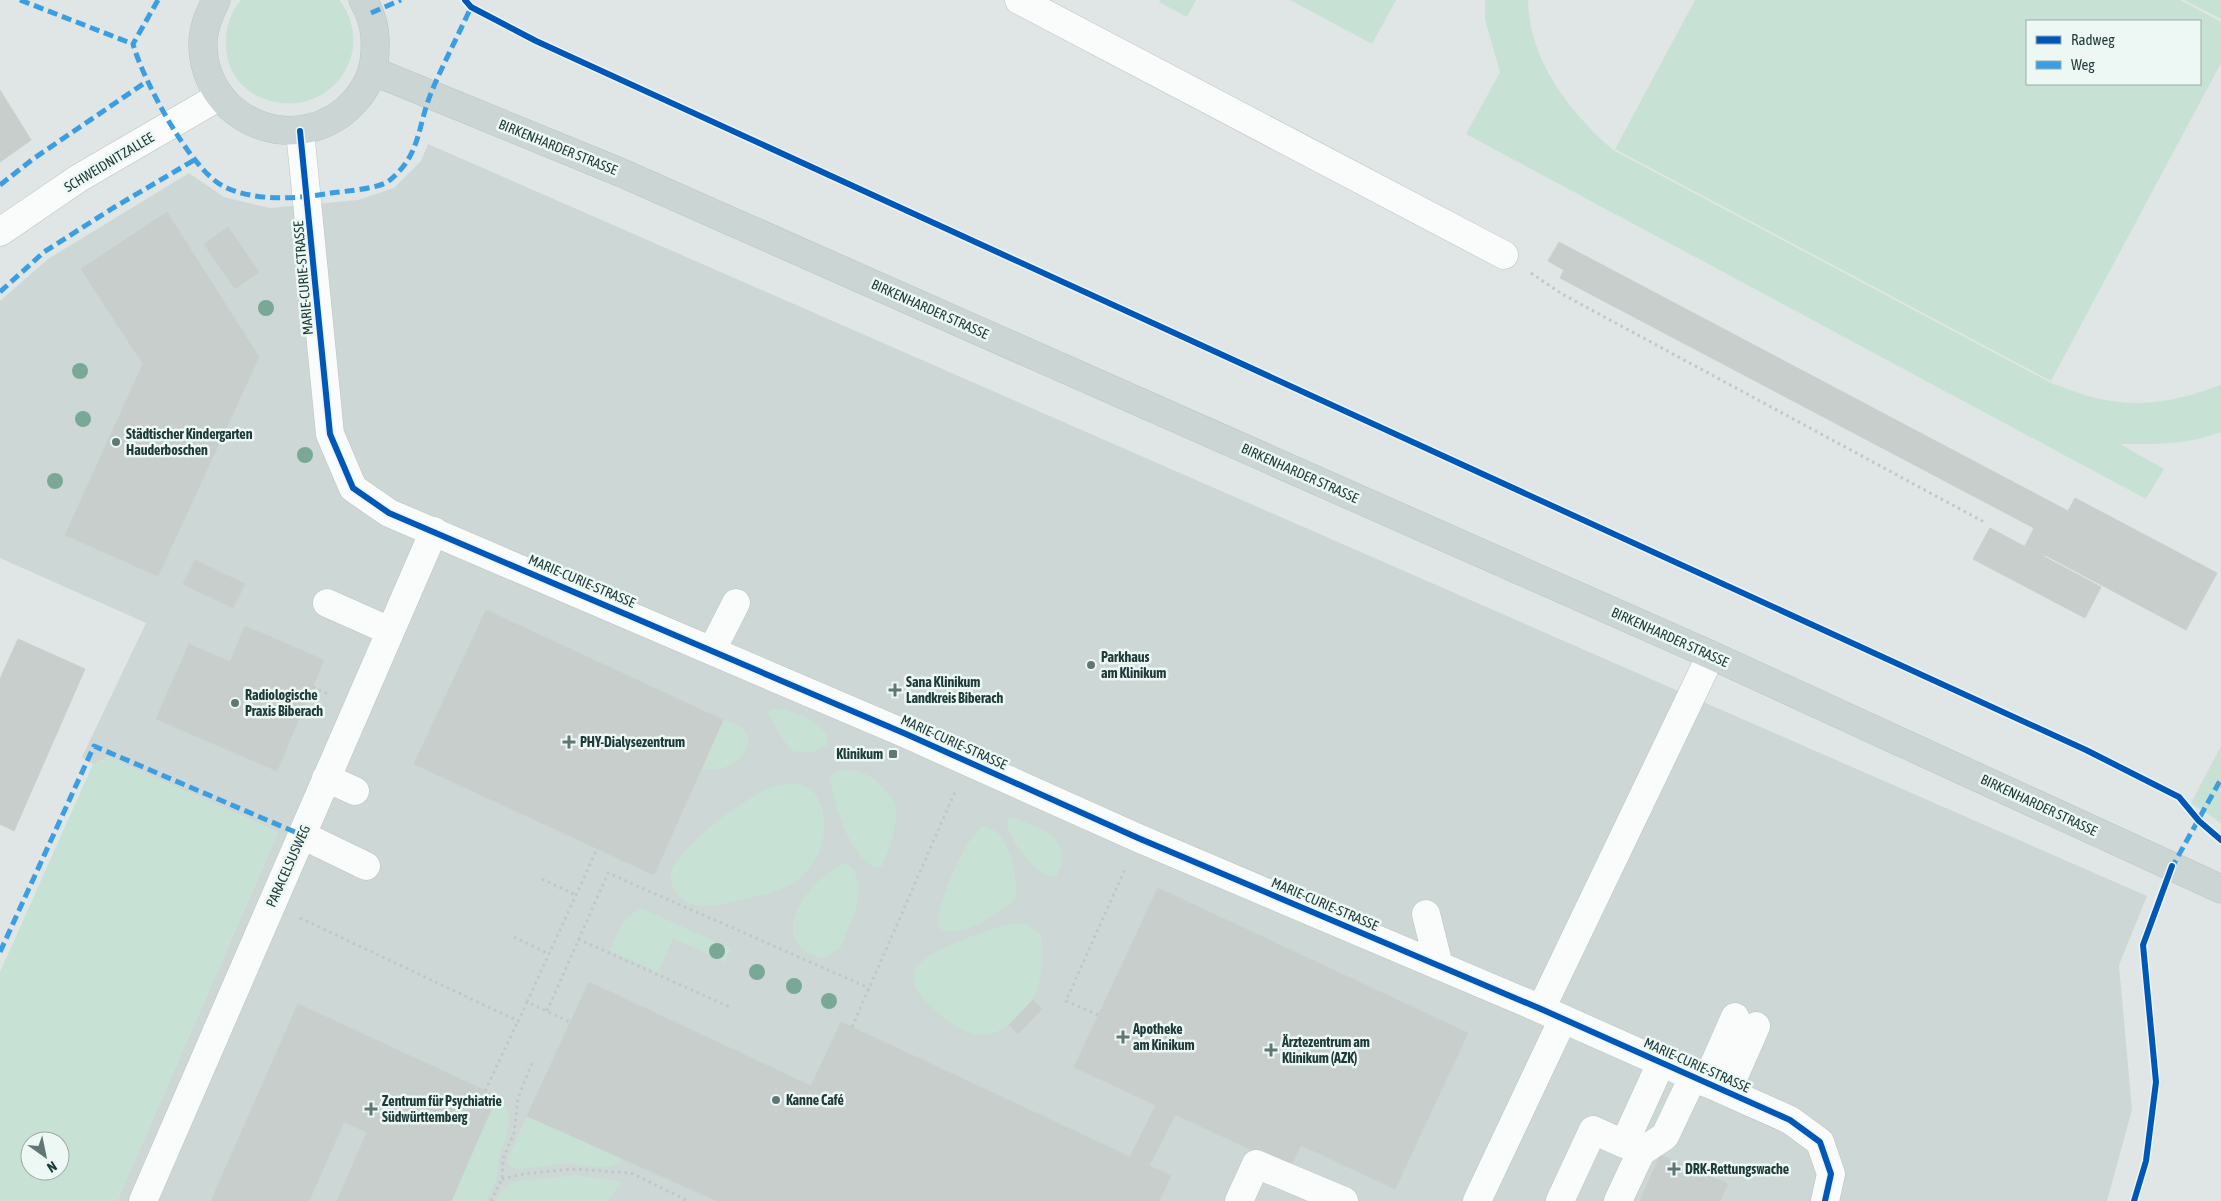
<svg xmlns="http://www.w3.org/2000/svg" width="2221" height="1201" font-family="'Asap Condensed',sans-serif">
	<rect width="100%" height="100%" fill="#e0e6e5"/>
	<path fill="#cdd8d6" d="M428 144 2147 896 2119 965 2132 1110 2107 1201H117L278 832 108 757 93 764 82 757 146 623 0 558V301L48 259 189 173 224 197 270 208 358 200 394 188 421 161Z"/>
	<path fill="#c7e2d5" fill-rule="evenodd" d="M241 0H339C351 13 356 36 352 53 333 129 221 115 226 38 227 24 231 11 241 0Z
		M1160 0H1196L1187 17 1159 2Z
		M1290 0H1396L1372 44Z
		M1485 0H1528C1529 61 1570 112 1613 150L2053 384C2072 390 2093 399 2112 401 2151 407 2185 398 2221 385V432C2188 445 2155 444 2120 444L2164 469 2146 499 1466 134 1500 72 1485 20Z
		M1695 0H2180L2221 22V63L2051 381 1615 149ZM2027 21H2200V84H2027Z
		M2184 0H2221V19Z
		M775 709C794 709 813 720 826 733L828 744 813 752 791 751 768 715 769 711Z
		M723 720C755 726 756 752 728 766 721 770 710 769 702 770Z
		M2221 746V823L2191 803Z
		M108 757 278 832 117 1201H0V972L93 764ZM30 1141H60V1171H30Z
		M843 770C858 770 871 774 881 786 885 790 891 796 894 801 901 819 889 850 882 866L876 868C850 857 834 804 830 779L835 772Z
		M787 784C792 784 801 784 806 787 827 797 827 833 819 852 815 862 805 874 796 881 781 892 757 896 739 900 719 905 693 912 678 895 673 889 670 882 671 874 674 849 745 799 769 788 774 786 781 785 787 784Z
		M1009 818C1017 818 1025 822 1032 825 1058 835 1071 850 1056 876 1037 878 1010 841 1007 823Z
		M984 826C1009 830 1019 879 1015 899 1001 913 955 944 938 926 937 905 965 836 984 826Z
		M847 864 854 870 859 889 856 909 840 948 823 958C774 947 794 903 821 879 830 872 835 865 847 864Z
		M641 908 731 949 725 962 673 938 658 972 610 950 623 921Z
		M1014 924H1027L1041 935C1044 955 1042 980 1033 999 1032 1003 1027 1006 1023 1010 1011 1023 999 1035 979 1035 959 1035 906 993 914 972 922 950 993 928 1014 924Z
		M497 1096C518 1113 506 1135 499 1157 497 1164 499 1172 496 1180 494 1187 489 1194 486 1201H452Z
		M527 1116 622 1158 618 1164C603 1171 588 1164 572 1164 554 1163 536 1168 518 1169L511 1167 507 1161Z
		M575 1175 622 1182 607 1201H495C507 1177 525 1180 548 1179 557 1178 566 1176 575 1175Z"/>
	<path fill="#c7cecc" stroke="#c9cfce" d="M0 90 31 140 0 162Z
		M167 212 259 357 158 576 65 535 143 364 81 269Z
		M228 227 259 272 235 289 204 244Z
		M1559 242 2068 511 2044 556 2025 546 2034 528 1560 278 1564 270 1548 261Z
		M2075 498 2217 573 2186 630 2045 555Z
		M1990 528 2101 587 2085 618 1973 559Z
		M195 560 245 584 233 608 183 584Z
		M486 610 723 720 654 875 414 764Z
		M245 626 324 660 277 771 156 719 189 644 230 662Z
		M18 639 85 669 14 831 0 824V679Z
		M1158 888 1468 1033 1395 1189 1301 1145 1290 1168 1074 1067Z
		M589 982 811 1086 841 1022 1171 1176 1159 1201H717L527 1116Z
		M1033 1000 1042 1009 1018 1034 1009 1025Z
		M298 1004 497 1096 451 1201H337L367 1132 344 1122 309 1201H211Z
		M1156 1105 1175 1115 1149 1166 1130 1157Z
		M1660 1155 1728 1184 1720 1201H1640Z"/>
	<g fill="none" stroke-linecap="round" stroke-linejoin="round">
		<g stroke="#bdc3c2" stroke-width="29">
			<path id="minor" d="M1019 0 1504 255
				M300 131 330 434 353 488 389 513 906 734 1138 838 1541 1009 1790 1120 1820 1142 1831 1174 1825 1201
				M0 232 79 178 220 96
				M327 603 390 631
				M712 650 736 603
				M326 778 355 791
				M302 835 366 866
				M1426 914 1439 966
				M1541 1009 1711 655
				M1706 1083 1735 1017
				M1727 1092 1756 1026
				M143 1201 434 531
				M1239 1201 1256 1164 1344 1201
				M1477 1201 1563 1019
				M1560 1201 1593 1130 1624 1144 1661 1063
				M1618 1201 1641 1152 1665 1136 1693 1077"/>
		</g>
		<g stroke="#bac4c3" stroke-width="29">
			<path id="major" d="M216 0C209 15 202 30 203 47 206 125 302 159 354 102 364 91 372 77 374 62 377 39 375 20 363 0
				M373 71 622 173 1711 655 2221 889"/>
		</g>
		<path stroke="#bec8c7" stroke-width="3" stroke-dasharray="2.5 4" stroke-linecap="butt" d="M1531 273 1562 294 1984 522
			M313 687 328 694
			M542 879 576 895
			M300 918 518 1021 527 1002 570 1022
			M514 937 549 954
			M578 939 732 1008
			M527 1002 597 849
			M547 1011 608 873 869 988
			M1098 1015 1066 1001 1125 869
			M852 1027 955 792
			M485 1091 518 1021
			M502 1179 523 1174 573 1169 631 1173 688 1201
			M491 1201 502 1179 503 1159 514 1133 518 1098 532 1063"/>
		<use href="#minor" stroke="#fafbfb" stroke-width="28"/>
		<use href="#major" stroke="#cbd5d4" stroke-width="28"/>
		<path stroke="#3c9ee2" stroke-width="5" stroke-dasharray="10 5" stroke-linecap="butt" d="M20 0 133 44
			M158 0 133 44C143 80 190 169 223 186 254 202 298 199 331 193 345 191 380 189 390 180 421 154 417 128 431 93 443 64 458 36 471 7
			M371 13 401 0
			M0 185 33 159 146 82
			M0 292 44 252 113 208 196 159
			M2171 869 2221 779
			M0 952 94 746 302 835"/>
		<g stroke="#edf7f4" stroke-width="9">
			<path id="cycleway" d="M465 0 471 7 536 41 2086 750 2179 797 2199 821 2221 840
				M300 131 330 434 353 488 389 513 906 734 1138 838 1541 1009 1790 1120 1820 1142 1831 1174 1825 1201
				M2134 1201 2146 1161 2156 1082 2143 945 2172 866"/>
		</g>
		<use href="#cycleway" stroke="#0057b8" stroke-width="6"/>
	</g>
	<g fill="#79a896">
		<circle cx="266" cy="308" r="8"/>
		<circle cx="80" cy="371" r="8"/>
		<circle cx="83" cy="419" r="8"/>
		<circle cx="305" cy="455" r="8"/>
		<circle cx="55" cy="481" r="8"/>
		<circle cx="717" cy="951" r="8"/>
		<circle cx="757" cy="972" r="8"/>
		<circle cx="794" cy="986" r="8"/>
		<circle cx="829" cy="1001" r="8"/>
	</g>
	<g fill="#617775" stroke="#edf7f4" stroke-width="2">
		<circle cx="116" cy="442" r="5"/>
		<circle cx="1091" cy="665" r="5"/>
		<path d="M892.5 682.5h5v5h5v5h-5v5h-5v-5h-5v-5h5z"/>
		<circle cx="235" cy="703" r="5"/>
		<path d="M566.5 734.5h5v5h5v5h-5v5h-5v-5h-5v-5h5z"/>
		<rect x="888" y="749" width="10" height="10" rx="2.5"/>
		<path d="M1120.5 1029.5h5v5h5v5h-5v5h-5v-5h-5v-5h5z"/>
		<path d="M1268.5 1042.5h5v5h5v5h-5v5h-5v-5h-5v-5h5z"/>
		<circle cx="776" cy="1100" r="5"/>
		<path d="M368.5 1101.5h5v5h5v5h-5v5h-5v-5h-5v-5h5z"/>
		<path d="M1671.5 1161.5h5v5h5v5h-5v5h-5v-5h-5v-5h5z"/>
	</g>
	<g text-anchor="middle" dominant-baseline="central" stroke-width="5" stroke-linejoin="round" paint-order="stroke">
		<g font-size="14" fill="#1d3b39" stroke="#edf7f4">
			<text transform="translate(558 147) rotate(22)">BIRKENHARDER STRASSE</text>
			<text transform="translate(109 162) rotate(-31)">SCHWEIDNITZALLEE</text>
			<text transform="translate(303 278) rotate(-95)">MARIE-CURIE-STRASSE</text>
			<text transform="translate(930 309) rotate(24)">BIRKENHARDER STRASSE</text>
			<text transform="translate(1300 473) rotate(24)">BIRKENHARDER STRASSE</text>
			<text transform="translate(582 581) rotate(23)">MARIE-CURIE-STRASSE</text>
			<text transform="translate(1670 637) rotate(24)">BIRKENHARDER STRASSE</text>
			<text transform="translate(954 742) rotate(24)">MARIE-CURIE-STRASSE</text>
			<text transform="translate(2039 805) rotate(25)">BIRKENHARDER STRASSE</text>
			<text transform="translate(288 866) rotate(-66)">PARACELSUSWEG</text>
			<text transform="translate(1325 904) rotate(23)">MARIE-CURIE-STRASSE</text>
			<text transform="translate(1697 1065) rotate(24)">MARIE-CURIE-STRASSE</text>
		</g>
		<g font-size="14" font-weight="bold" fill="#1d3b39" stroke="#edf7f4" text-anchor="start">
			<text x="126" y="434">Städtischer Kindergarten<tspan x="126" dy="16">Hauderboschen</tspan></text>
			<text x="1101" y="657">Parkhaus<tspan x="1101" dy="16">am Klinikum</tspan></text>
			<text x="906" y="682">Sana Klinikum<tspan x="906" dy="16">Landkreis Biberach</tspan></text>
			<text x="245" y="695">Radiologische<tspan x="245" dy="16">Praxis Biberach</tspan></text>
			<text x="580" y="742">PHY-Dialysezentrum</text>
			<text x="883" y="754" text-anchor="end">Klinikum</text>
			<text x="1133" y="1029">Apotheke<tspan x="1133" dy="16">am Kinikum</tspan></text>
			<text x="1282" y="1042">Ärztezentrum am<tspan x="1282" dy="16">Klinikum (AZK)</tspan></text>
			<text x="786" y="1100">Kanne Café</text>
			<text x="382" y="1101">Zentrum für Psychiatrie<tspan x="382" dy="16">Südwürttemberg</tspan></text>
			<text x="1685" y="1169">DRK-Rettungswache</text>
		</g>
	</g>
	<rect x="2026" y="20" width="175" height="65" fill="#edf7f4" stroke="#9aaca9"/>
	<rect x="2036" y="36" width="25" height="8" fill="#0057b8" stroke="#9aaca9"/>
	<text x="2071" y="45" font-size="15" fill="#1d3b39">Radweg</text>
	<rect x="2036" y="61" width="25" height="8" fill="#3c9ee2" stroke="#9aaca9"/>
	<text x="2071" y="70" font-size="15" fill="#1d3b39">Weg</text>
	<g transform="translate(45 1156) rotate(147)"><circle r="24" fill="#edf7f4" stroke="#9aaca9"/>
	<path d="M0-4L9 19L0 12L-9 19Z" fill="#617775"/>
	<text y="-8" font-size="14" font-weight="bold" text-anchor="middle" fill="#1d3b39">N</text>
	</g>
</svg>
